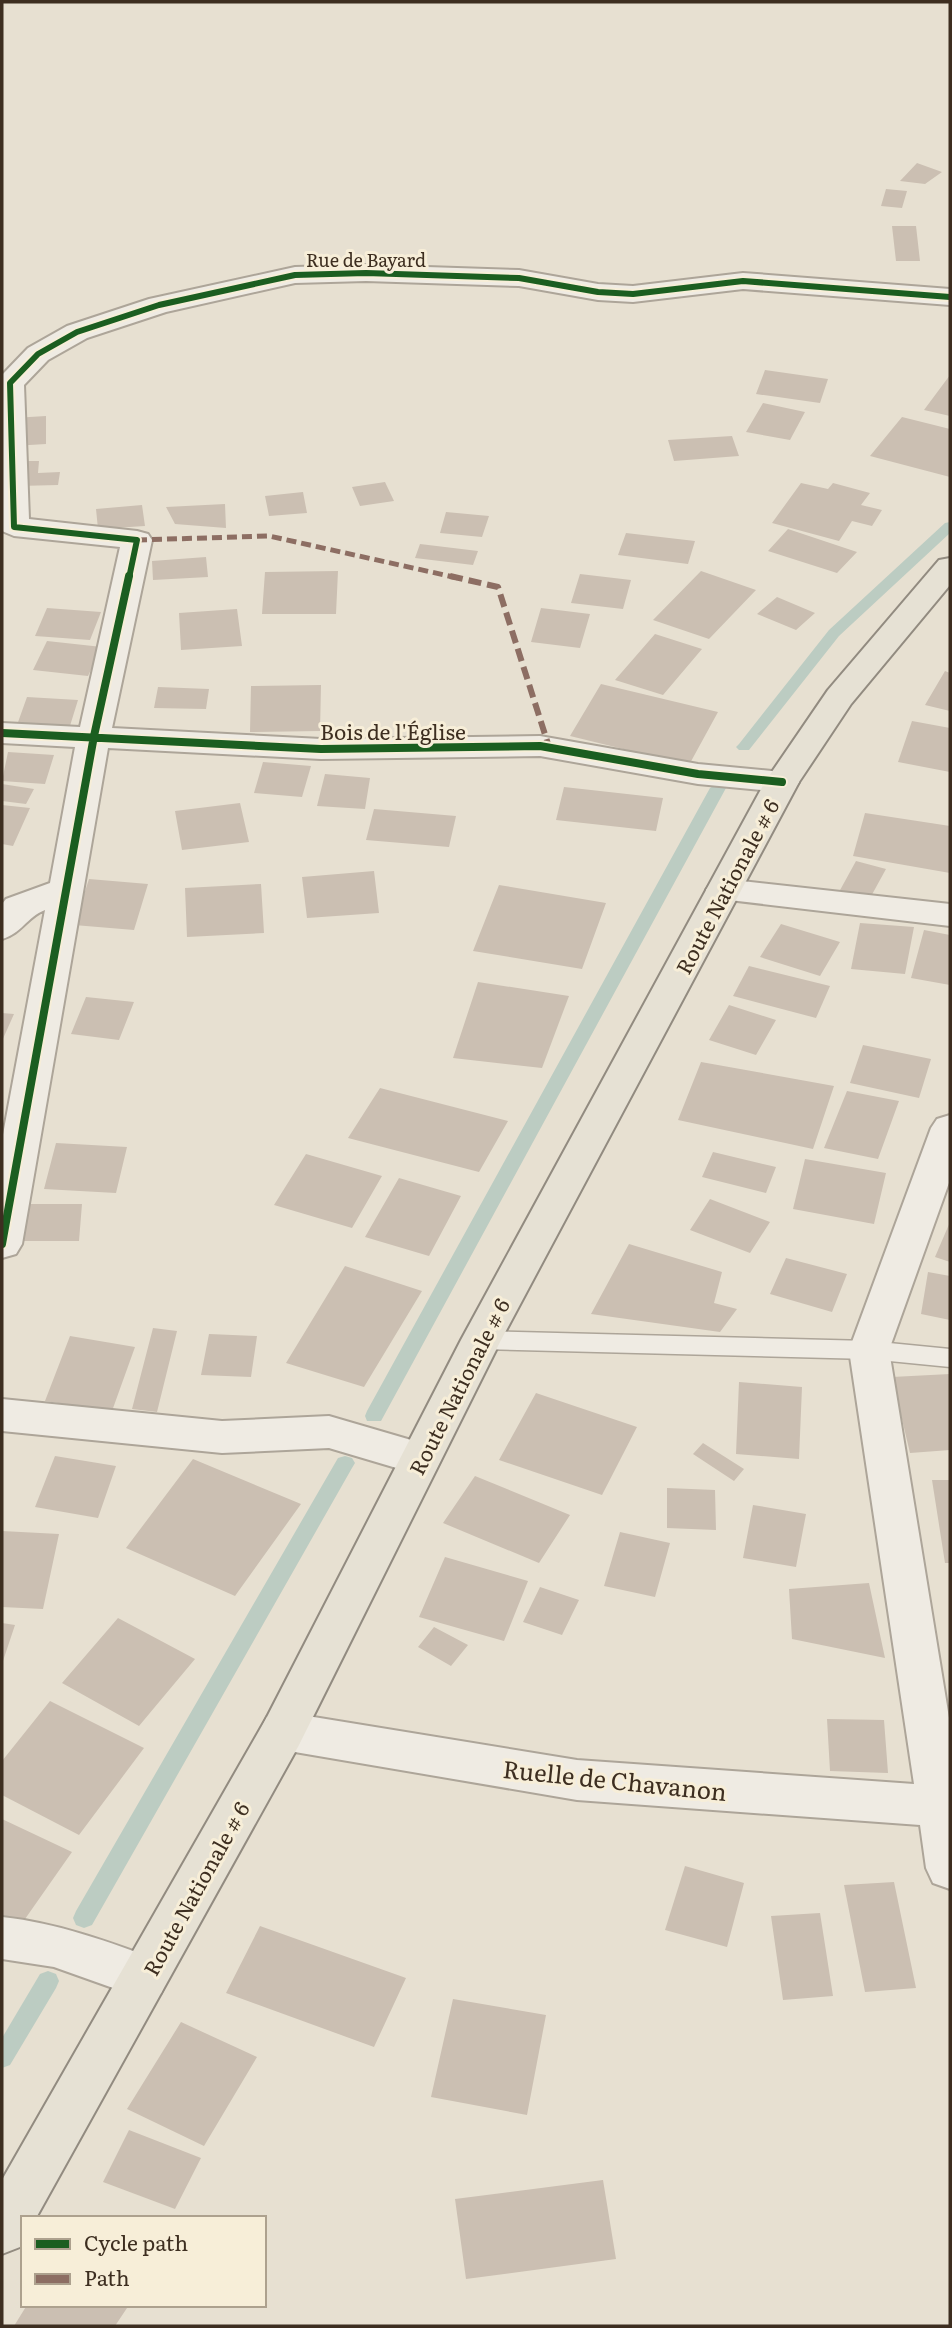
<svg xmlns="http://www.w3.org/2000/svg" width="952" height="2328" font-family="Literata,serif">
	<rect width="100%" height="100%" fill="#e7e0d1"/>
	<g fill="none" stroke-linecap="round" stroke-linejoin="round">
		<path fill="#bcccc2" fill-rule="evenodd" d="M950 522V533L839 636 749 750H739L736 747 739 744 829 630 945 523Z
			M718 783 726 788 381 1421H367L365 1416 367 1411 710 788Z
			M345 1456 352 1458 355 1463 352 1468 92 1925 84 1928 76 1925 73 1918 76 1911 338 1458Z
			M48 1971 56 1974 59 1981 56 1988 10 2065 2 2068V2038L40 1974Z"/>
	</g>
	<path fill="#cbbfb2" d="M917 163 942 172 925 184 900 181Z
		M886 189 907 191 902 208 881 206Z
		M892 226H916L920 261H896Z
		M765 370 828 379 820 403 756 394Z
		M950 375V416L924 410Z
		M763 403 805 412 790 440 746 432Z
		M46 416V444L13 446V418Z
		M902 417 950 429V477L870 456Z
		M732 436 739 456 674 461 668 440Z
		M21 461H39L38 473 60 472 58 485 18 486Z
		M385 482 394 501 360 506 352 487Z
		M801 483 828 489 833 483 870 493 861 505 882 510 872 526 852 521 839 541 772 523Z
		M303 492 307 513 269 516 265 496Z
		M225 504 226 528 175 524 166 507Z
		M142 505 145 526 98 529 96 509Z
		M446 512 489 516 482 537 440 533Z
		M788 529 857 552 837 573 768 551Z
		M626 533 695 541 688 564 618 555Z
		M420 544 478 551 473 565 415 558Z
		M206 557 208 577 153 580 152 561Z
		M338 571 336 614H262L265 572Z
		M701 571 756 590 709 639 653 620Z
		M580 574 631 580 623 609 571 603Z
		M777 597 815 613 796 630 757 614Z
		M47 608 101 612 90 640 35 636Z
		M541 608 590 614 580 648 531 642Z
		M237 609 242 646 181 650 179 613Z
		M655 634 702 649 663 695 615 680Z
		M47 641 102 647 88 676 33 670Z
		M945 671 950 673V711L925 705Z
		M601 684 718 712 689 765 570 736Z
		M321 685 320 731 250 732 251 686Z
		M158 687 209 689 206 709 154 708Z
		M27 697 78 700 69 729 17 725Z
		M912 721 950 728V772L898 762Z
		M8 752 54 755 45 784 2 781Z
		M263 762 311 766 302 797 254 793Z
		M325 774 370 778 365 809 317 806Z
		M2 784 34 789 26 804 2 801Z
		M564 787 663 798 656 831 556 820Z
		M240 803 249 842 182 850 175 811Z
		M2 805 30 808 13 846 2 844Z
		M374 809 456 816 449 847 366 840Z
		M865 813 950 826V873L853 856Z
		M856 861 886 869 869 900 839 892Z
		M374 871 379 913 307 918 302 877Z
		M89 879 148 884 134 930 74 925Z
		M261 884 264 933 187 937 185 888Z
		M499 885 606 903 582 969 473 951Z
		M860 923 914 927 905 974 851 969Z
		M781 924 840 942 820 976 760 957Z
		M924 930 950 935V985L911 978Z
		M749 966 830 986 816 1018 733 996Z
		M478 982 569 996 542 1068 453 1058Z
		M86 997 134 1002 119 1040 71 1034Z
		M729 1005 776 1020 756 1055 709 1040Z
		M2 1013 14 1014 2 1041Z
		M863 1045 931 1059 919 1098 850 1083Z
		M701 1062 834 1086 813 1149 678 1120Z
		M380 1088 508 1121 479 1172 348 1138Z
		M847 1091 899 1101 878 1159 824 1148Z
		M56 1143 127 1147 116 1193 44 1189Z
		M713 1152 776 1167 766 1193 702 1177Z
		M306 1154 382 1176 352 1228 274 1205Z
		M805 1159 886 1173 874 1224 793 1209Z
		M399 1178 461 1196 429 1256 365 1237Z
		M710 1199 770 1222 750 1253 690 1230Z
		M27 1204H82L79 1241H22Z
		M950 1222V1262L935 1257Z
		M629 1244 722 1272 714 1303 737 1309 720 1332 591 1314Z
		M786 1258 847 1274 832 1312 770 1294Z
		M345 1266 422 1291 364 1387 286 1363Z
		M928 1272 950 1276V1320L921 1314Z
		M153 1328 177 1331 157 1412 132 1409Z
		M209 1334 257 1336 251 1377 201 1375Z
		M70 1336 135 1347 112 1411 45 1401Z
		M950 1374V1450L910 1453 892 1377Z
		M739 1382 802 1387 799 1459 736 1454Z
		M536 1393 637 1427 602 1495 499 1460Z
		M703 1443 744 1469 734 1481 693 1454Z
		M55 1456 116 1466 98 1518 35 1507Z
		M193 1459 301 1504 235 1596 126 1548Z
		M475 1476 570 1515 539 1563 443 1523Z
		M932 1480H950V1563H945Z
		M667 1488 715 1490 716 1530 667 1528Z
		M753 1505 806 1514 796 1567 743 1558Z
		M2 1531 59 1534 43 1609 2 1607Z
		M620 1532 670 1543 655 1597 604 1586Z
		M445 1557 528 1581 504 1641 419 1617Z
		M869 1583 885 1658 792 1639 789 1589Z
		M540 1587 579 1600 562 1635 523 1622Z
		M118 1618 195 1659 139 1726 62 1683Z
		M2 1623 15 1625 2 1664Z
		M434 1627 468 1645 451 1666 418 1647Z
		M50 1701 144 1748 79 1835 2 1795V1761Z
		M827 1719 884 1720 888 1773 830 1771Z
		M2 1819 72 1852 18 1929 2 1921Z
		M685 1866 744 1883 727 1947 665 1930Z
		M894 1882 916 1988 865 1992 844 1885Z
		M820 1913 833 1996 783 2000 771 1916Z
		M260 1926 406 1978 374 2047 226 1993Z
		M453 1999 546 2015 527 2115 431 2097Z
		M181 2022 257 2057 204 2146 127 2109Z
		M129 2130 201 2158 175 2209 103 2182Z
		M603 2180 616 2259 466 2279 455 2199Z
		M27 2305H129L115 2326H14Z"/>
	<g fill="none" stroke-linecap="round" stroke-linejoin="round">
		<g stroke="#ada599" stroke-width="3">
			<path id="service" d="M481 1331 869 1341 950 1349V1367L869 1359 481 1349 472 1346 469 1340 472 1334Z"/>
		</g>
		<g stroke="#ada599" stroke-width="4">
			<path id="minor" d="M366 265 519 270 598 284 633 286 743 273 950 289V305L743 289 633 302 598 300 519 286 366 281 295 283 166 312 87 338 48 360 24 385 29 519 137 531 148 534 152 540 112 728 321 739 540 736 698 764 782 772 794 775 799 782 794 789 782 792 698 784 540 756 321 759 108 748 22 1244 16 1254 2 1258V1140L45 910C27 917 21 934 2 939V904L6 899 50 883 75 747 2 743V723L80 727 120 547 14 536 2 531V375L28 348 67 326 149 299 295 267Z
				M724 879 950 904V926L712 898 706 890 712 882Z
				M950 1115V1180L889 1350 950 1724V1889L933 1883 926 1868 920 1825 577 1800 283 1750 267 1745 260 1731 267 1717 283 1712 577 1760 914 1784 849 1350 931 1128 937 1119Z
				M2 1399 222 1421 329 1416 435 1447 441 1459 435 1471 420 1475 329 1448 222 1453 2 1431Z
				M2 1917C58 1923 109 1942 161 1961L168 1977 161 1993 144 1999 54 1967 2 1959Z"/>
		</g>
		<g stroke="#928b80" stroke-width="4">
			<path id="primary" d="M950 558V585L851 704 799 782 501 1340 299 1745 36 2218H23L20 2247 2 2254V2180L267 1717 461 1340 765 782 828 690 939 560Z"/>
		</g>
		<use href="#service" fill="#efebe3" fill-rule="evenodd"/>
		<use href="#minor" fill="#efebe3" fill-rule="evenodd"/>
		<use href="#primary" fill="#e6e1d4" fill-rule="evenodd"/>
		<path stroke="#8d6e63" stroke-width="5" stroke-dasharray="10 5" stroke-linecap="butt" d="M137 540 269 536 458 578"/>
		<path stroke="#8d6e63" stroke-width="6" stroke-dasharray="13 6" stroke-linecap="butt" d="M450 576 498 587 549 747"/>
		<g stroke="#f7eed8" stroke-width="10">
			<path id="cycleway-far1" d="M129 578 137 540 14 527 10 383 38 354 77 332 159 305 295 275 366 273 519 278 598 292 633 294 743 281 950 297"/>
		</g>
		<g stroke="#f7eed8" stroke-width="12">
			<path id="cycleway" d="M2 733 321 749 540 746 698 774 782 782
				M2 1244 94 736 129 576"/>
		</g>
		<use href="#cycleway-far1" stroke="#1b5e20" stroke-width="6"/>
		<use href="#cycleway" stroke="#1b5e20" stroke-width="8"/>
	</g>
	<g text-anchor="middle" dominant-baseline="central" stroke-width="6" stroke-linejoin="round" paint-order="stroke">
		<g font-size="18" fill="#3d2e20" stroke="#f7eed8">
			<text x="366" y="259">Rue de Bayard</text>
		</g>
		<g font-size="21" fill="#3d2e20" stroke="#f7eed8">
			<text x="393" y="730">Bois de l'Église</text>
			<text transform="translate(726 886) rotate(-62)">Route Nationale # 6</text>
			<text transform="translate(458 1386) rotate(-63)">Route Nationale # 6</text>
			<text transform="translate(195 1888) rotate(-61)">Route Nationale # 6</text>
		</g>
		<g font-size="24" fill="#3d2e20" stroke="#f7eed8">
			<text transform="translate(615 1779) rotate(6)">Ruelle de Chavanon</text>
		</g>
	</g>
	<rect width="952" height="2328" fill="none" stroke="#3d2e20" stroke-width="7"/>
	<rect x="21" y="2216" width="245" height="91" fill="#f7eed8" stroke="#ada18e" stroke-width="2"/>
	<rect x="35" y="2239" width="35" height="10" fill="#1b5e20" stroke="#ada18e" stroke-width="2"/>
	<text x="84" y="2251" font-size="21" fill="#3d2e20">Cycle path</text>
	<rect x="35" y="2274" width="35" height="10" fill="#8d6e63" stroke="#ada18e" stroke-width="2"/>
	<text x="84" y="2286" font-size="21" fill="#3d2e20">Path</text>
</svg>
